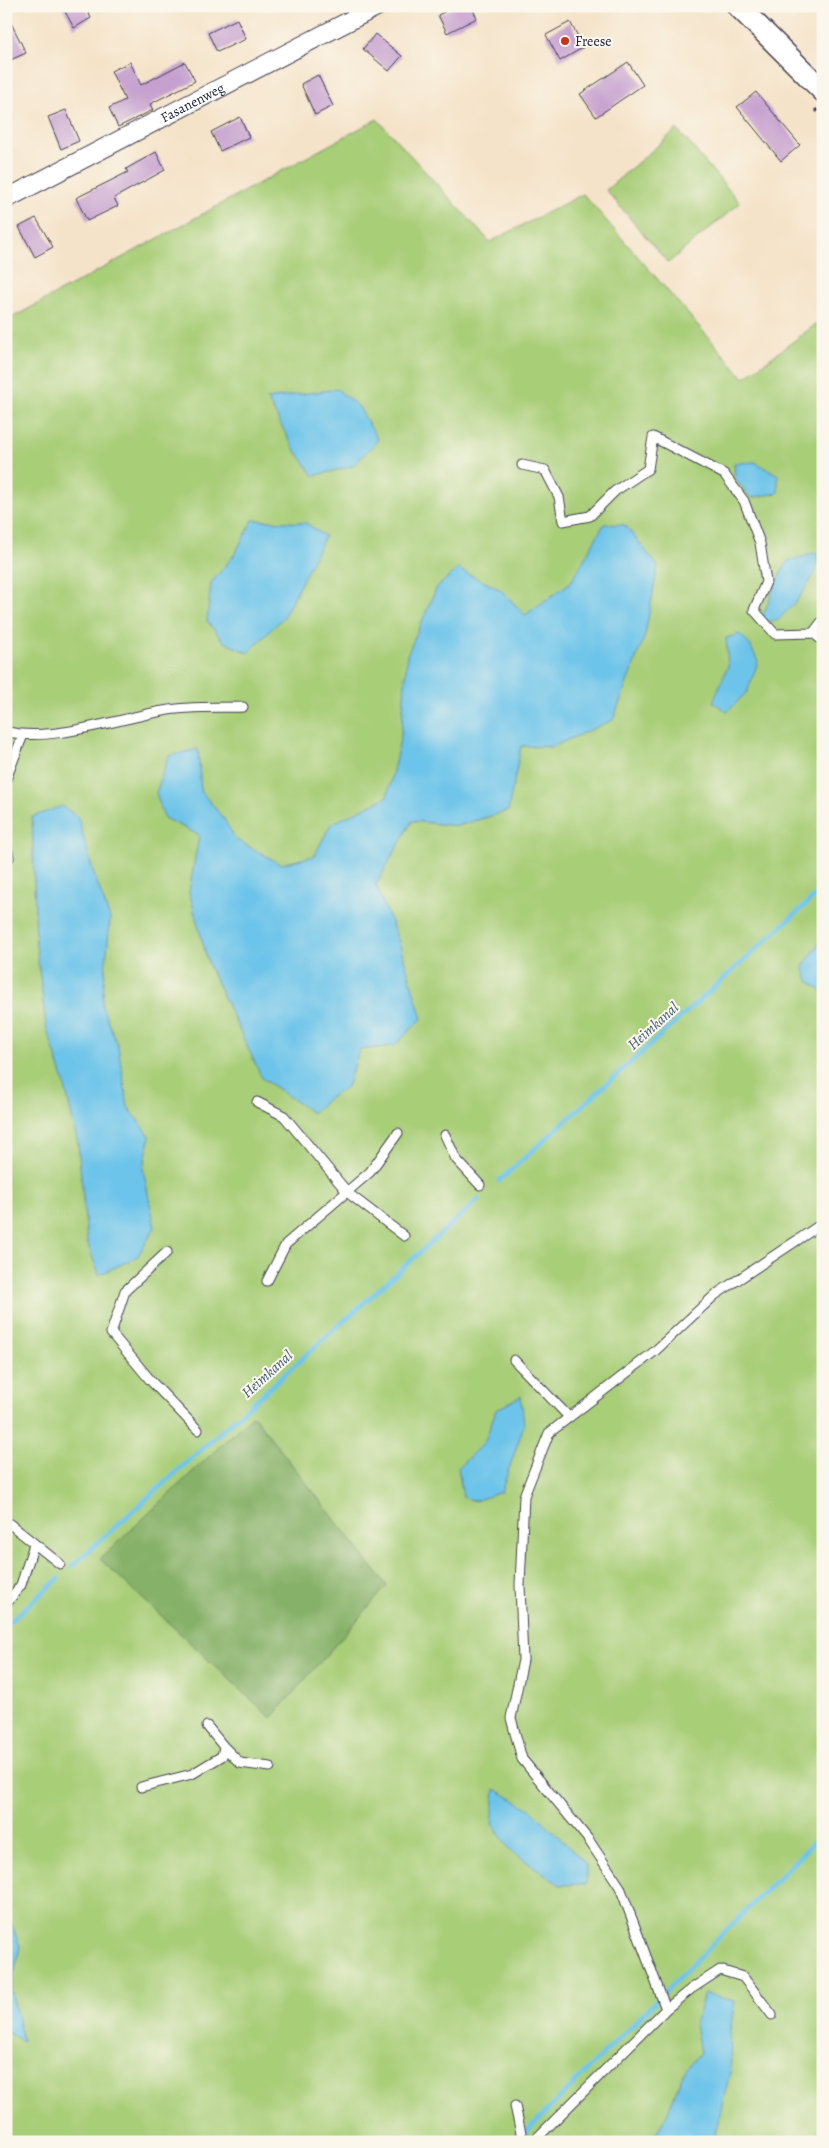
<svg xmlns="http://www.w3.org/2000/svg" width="829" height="2148" font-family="Alegreya,serif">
	<rect width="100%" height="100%" fill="#fbf7ec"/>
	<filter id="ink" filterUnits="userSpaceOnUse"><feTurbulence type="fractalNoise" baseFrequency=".02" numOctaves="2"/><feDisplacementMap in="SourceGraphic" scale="10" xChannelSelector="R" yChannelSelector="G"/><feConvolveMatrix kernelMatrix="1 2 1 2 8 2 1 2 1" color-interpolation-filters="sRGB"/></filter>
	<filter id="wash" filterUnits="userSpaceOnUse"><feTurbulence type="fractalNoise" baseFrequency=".0096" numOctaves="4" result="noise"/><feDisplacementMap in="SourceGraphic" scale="20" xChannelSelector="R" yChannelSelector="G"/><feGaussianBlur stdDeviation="1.12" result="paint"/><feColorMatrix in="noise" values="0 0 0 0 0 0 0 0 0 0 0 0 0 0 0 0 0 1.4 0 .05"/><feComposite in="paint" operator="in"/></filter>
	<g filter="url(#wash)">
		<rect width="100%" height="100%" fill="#f5e3c9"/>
		<path fill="#a9ce78" stroke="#66785a" d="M377 119 490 242 583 194 744 378 823 319V2142H6V321Z
			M677 129 740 203 668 263 606 190Z"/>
		<path fill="#86b168" stroke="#546a52" d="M253 1415 387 1586 271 1718 100 1559Z"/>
		<path fill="#6dc4ea" stroke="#487392" d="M337 389 359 407 378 440 353 466 314 476 293 447 267 399Z
			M755 462 778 475V493L751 498 735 479 734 463Z
			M253 520 306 523 325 536 283 618 248 653 224 642 207 621 211 583 234 555Z
			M604 524 625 525 658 566 645 635 613 720 552 747 521 746 508 811 457 826 412 821 376 885 399 942 422 1019 394 1046 359 1050 347 1087 329 1098 312 1113 262 1078 209 966 189 892 199 835 164 818 156 793 168 756 198 749 201 791 224 819 235 839 281 864 314 856 331 824 387 797 401 735 407 655 437 587 458 569 501 590 525 615 571 582Z
			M818 552 816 572 797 601 777 621H761L776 582 788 561Z
			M740 634 750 645 758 662 747 692 727 712 713 702 728 666 726 638Z
			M62 806 78 817 93 871 110 919 102 1006 118 1046 128 1107 150 1136 143 1169 155 1228 137 1257 99 1275 87 1242 78 1144 64 1082 46 1026 36 944 32 817Z
			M823 938V992L808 981 803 966Z
			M521 1396 524 1425 501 1492 475 1501 463 1497 458 1468 485 1441 496 1410Z
			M495 1789 532 1810 586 1864V1884L560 1885 511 1851 492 1824Z
			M6 1910 20 1946 11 1989 23 2041 6 2032Z
			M704 1994 735 2001 730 2031 731 2069 713 2142H646C667 2126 672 2097 683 2074 687 2066 695 2059 700 2053L695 2024Z"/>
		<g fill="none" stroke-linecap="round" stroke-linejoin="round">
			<path stroke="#6dc4ea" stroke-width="5" d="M499 1181 823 889
				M72 1566 478 1200
				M6 1625 58 1579
				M516 2142 823 1833"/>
		</g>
		<g id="blocks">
			<path fill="#c6a1cf" d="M62 6H85L91 18 74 28Z
				M456 6H471L477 18 447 33 438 15Z
				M6 13 26 53 6 62Z
				M237 19 246 39 217 52 208 33Z
				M570 22 584 47 560 61 546 35Z
				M375 34 402 56 389 71 363 49Z
				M130 62 141 85 185 62 195 81 150 104 153 110 118 127 109 108 125 100 111 71Z
				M628 62 643 85 596 117 580 94Z
				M318 75 333 106 315 115 301 84Z
				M756 92 800 145 781 161 737 107Z
				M66 110 79 141 61 149 48 117Z
				M240 117 249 137 220 151 211 132Z
				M156 152 165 170 114 198 118 206 87 221 76 198 128 172 126 169Z
				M36 218 53 247 35 257 19 227Z"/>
		</g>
	</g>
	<g filter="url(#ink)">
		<use href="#blocks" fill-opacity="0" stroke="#423f50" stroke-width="1"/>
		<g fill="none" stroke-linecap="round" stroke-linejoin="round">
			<g stroke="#423f50" stroke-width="11">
				<path id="service" d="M522 465 545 470 559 497 563 521 590 516 615 491 648 469 653 437 724 474 744 501 760 543 766 582 754 610 775 634 813 633 823 641
					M813 633 823 620
					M6 731C45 744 121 718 163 711 189 706 217 708 243 707
					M6 779 23 735
					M6 844 9 858
					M257 1102 284 1116 348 1193 404 1236
					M445 1135 456 1159 480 1185
					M167 1252 125 1291 111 1333 151 1381 198 1430
					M267 1281 286 1244 370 1172 398 1133
					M514 1360 569 1417
					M6 1521 60 1564
					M6 1604 21 1585 34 1544
					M224 1747 240 1763 270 1767
					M141 1787 192 1774 222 1756 224 1747 207 1726
					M666 2009 691 1989 720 1970 743 1977 772 2015
					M515 2106 523 2142
					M533 2142 666 2009 620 1887 588 1839 522 1759 511 1718 523 1660 520 1585 524 1496 549 1433 655 1351 715 1295 823 1223"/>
			</g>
			<g stroke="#423f50" stroke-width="20">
				<g id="minor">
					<path id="s1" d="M6 199 378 6"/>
				</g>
			</g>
			<g stroke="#423f50" stroke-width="24">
				<path id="tertiary" d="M738 6 823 91"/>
			</g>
			<path stroke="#423f50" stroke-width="3" stroke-dasharray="4 4" stroke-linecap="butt" d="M815 109 823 117"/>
			<use href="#service" stroke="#fff" stroke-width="9"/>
			<use href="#minor" stroke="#fff" stroke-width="18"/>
			<use href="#tertiary" stroke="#fff" stroke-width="21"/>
		</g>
	</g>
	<circle fill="#c8321e" stroke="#fbf7ec" stroke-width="2" cx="565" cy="41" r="5"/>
	<g text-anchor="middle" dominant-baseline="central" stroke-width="4" stroke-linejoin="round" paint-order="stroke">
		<g font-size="14" fill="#22223b" stroke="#fbf7ec" text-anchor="start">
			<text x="575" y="41">Freese</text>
		</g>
		<g font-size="14" fill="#22223b" stroke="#fbf7ec">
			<text stroke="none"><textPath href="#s1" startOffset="210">Fasanenweg</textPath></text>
		</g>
		<g font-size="15" font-style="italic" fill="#3c5b78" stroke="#fbf7ec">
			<text transform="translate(653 1026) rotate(-42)">Heimkanal</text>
			<text transform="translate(267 1374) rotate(-42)">Heimkanal</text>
		</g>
	</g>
	<rect width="829" height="2148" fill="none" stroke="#fbf7ec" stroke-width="25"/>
</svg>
